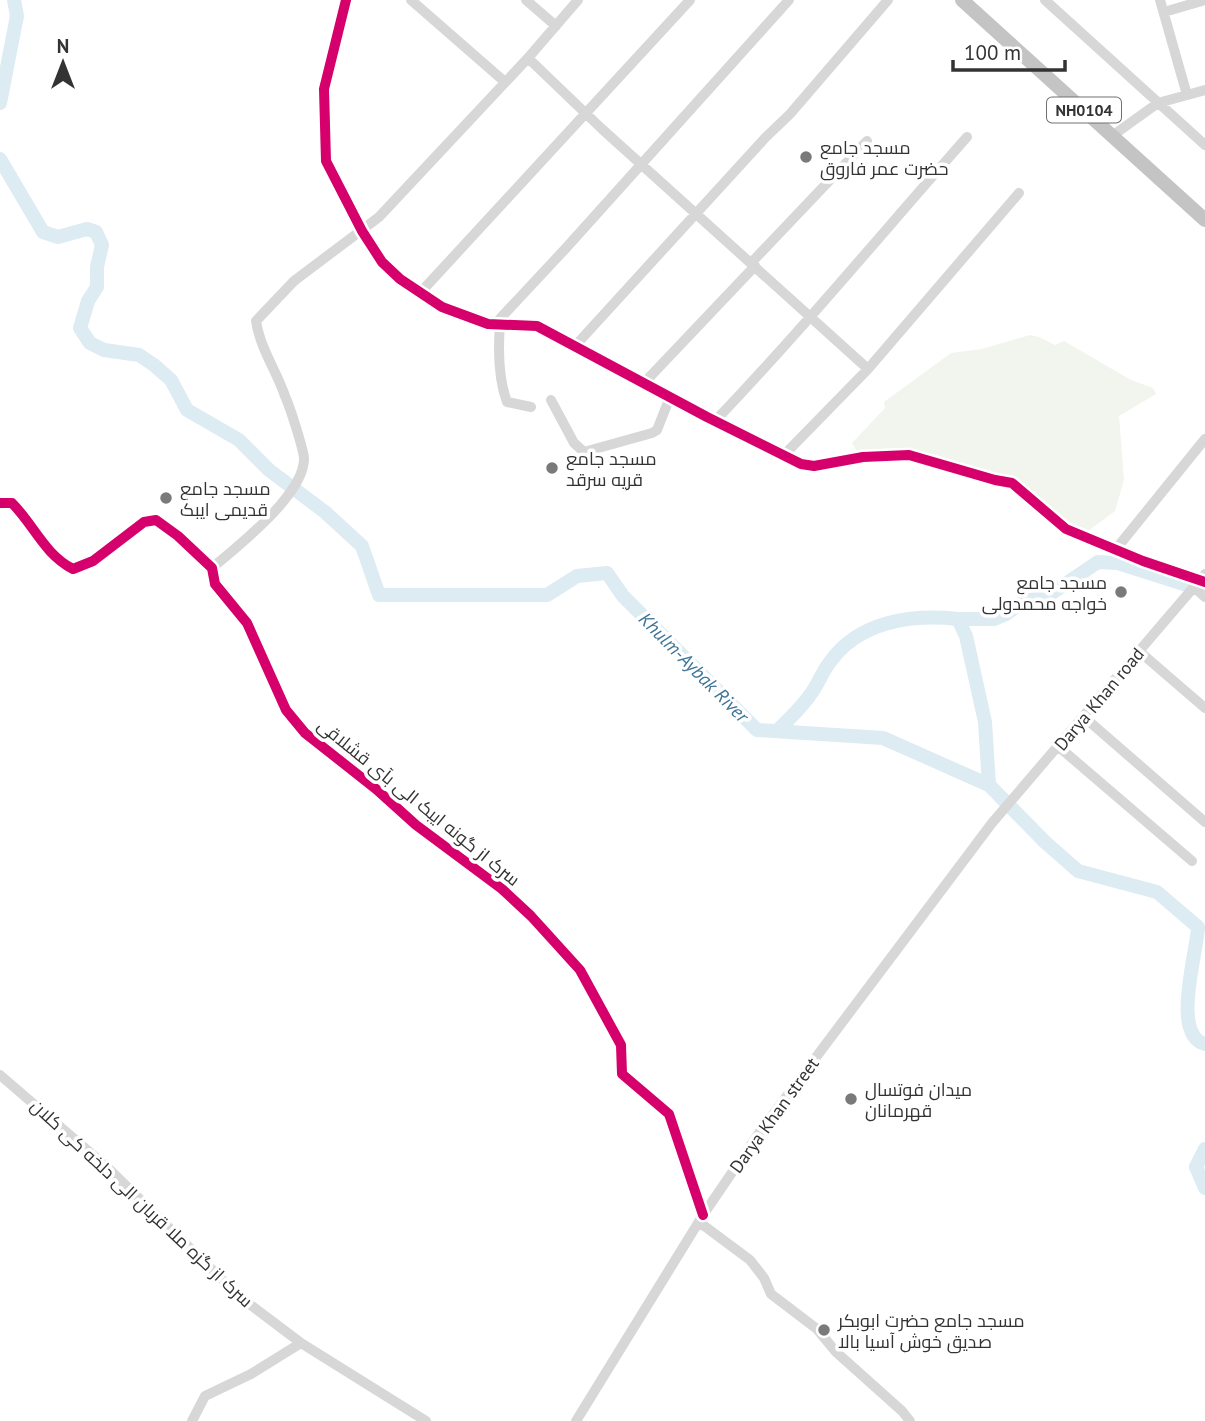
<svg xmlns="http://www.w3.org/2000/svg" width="1205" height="1421" font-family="'PT Sans',Cairo,sans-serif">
	<rect width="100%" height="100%" fill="#fff"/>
	<path fill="#f1f5ed" d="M1030 335 1039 337 1055 345 1064 341 1131 380 1153 388 1156 394 1119 416 1124 480 1115 511 1088 531 1069 525 1015 482 909 452 858 453 852 443 885 408 884 402 951 353 982 349Z"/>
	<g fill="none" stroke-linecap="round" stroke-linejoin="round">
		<path stroke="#ddebf3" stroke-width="14" d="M0 103 17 16 14 0
			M0 159 43 232 58 237 87 229 96 232 102 245 97 267V287L88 301 80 328 90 343 104 350 139 355 154 365 171 380 187 410 239 440 269 470 325 512 362 546 379 595H547L577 576 607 573 623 596 757 730 883 738 989 785 1045 842 1078 871 1157 892 1198 927C1197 953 1171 1035 1205 1044
			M958 619H994L1006 614 1023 602 1049 595 1098 562 1118 563 1187 585
			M777 731C788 720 801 708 810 695 818 685 822 672 830 662 859 621 912 614 958 619L966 636 985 722 989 785
			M1205 1149 1196 1167 1205 1188"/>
		<path stroke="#d7d7d7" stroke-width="10" d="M346 0 324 89 326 161 362 231 382 262 400 279 442 307 488 324 537 326 707 417 801 464 814 466 863 457 909 455 995 480 1012 483 1066 529 1143 561 1205 582
			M411 0 505 82
			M526 0 556 26
			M1045 0 1205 145
			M1160 0 1187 95
			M1164 12 1205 0
			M528 58 602 129 868 369
			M1112 136 1158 103 1205 90
			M751 263 867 141
			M420 293 690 0
			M495 324 566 248 789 0
			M500 324C498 350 498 378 507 402L531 407
			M575 346 765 138 790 114 888 0
			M644 383 755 266
			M551 400 574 443 584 452 652 433 657 430 670 397
			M715 421C802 330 883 232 967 137
			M784 455 868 369 1019 193
			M0 503H12C34 525 44 554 73 569L93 561 144 522 156 520 178 536 212 568 215 584 247 623 286 710 305 733 376 789 416 825 502 889 531 916 580 970 621 1045 622 1074 669 1114 703 1215
			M1116 549 1205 439
			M212 568C238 546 305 494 304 458 303 448 290 407 285 396 276 370 260 348 256 321L294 281 379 217 528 58 578 0
			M1194 587 1205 597
			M1140 652 1205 708
			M1084 717 1205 822
			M1059 747 1192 861
			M0 1075 108 1168 240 1297 301 1343 426 1421
			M699 1222 750 1260 764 1278 771 1294 817 1329 836 1352 902 1411 910 1421
			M192 1421 205 1396 251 1374 301 1343
			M576 1421 703 1215 759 1133 992 823 1205 574"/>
		<path stroke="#c4c4c4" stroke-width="14" d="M962 0 1205 220"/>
		<g stroke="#fff" stroke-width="15">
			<path id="cycleway" d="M346 0 324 89 326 161 362 231 382 262 400 279 442 307 488 324 537 326 707 417 801 464 814 466 863 457 909 455 995 480 1012 483 1066 529 1143 561 1205 582
				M0 503H12C34 525 44 554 73 569L93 561 144 522 156 520 178 536 212 568 215 584 247 623 286 710 305 733 376 789 416 825 502 889 531 916 580 970 621 1045 622 1074 669 1114 703 1215"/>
		</g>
		<use href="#cycleway" stroke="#d6006c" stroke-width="10"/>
	</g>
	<g fill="#7a7a7a" stroke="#fff" stroke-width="2.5">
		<circle cx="806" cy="157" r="7"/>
		<circle cx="552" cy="468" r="7"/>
		<circle cx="166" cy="498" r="7"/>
		<circle cx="1121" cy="592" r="7"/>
		<circle cx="851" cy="1099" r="7"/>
		<circle cx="824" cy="1330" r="7"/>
	</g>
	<g text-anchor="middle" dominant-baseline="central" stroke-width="7" stroke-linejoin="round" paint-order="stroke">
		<rect fill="#fff" stroke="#707070" stroke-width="2" x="1047" y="97.5" width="74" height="25" rx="5"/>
		<g font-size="16" font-weight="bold" fill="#333">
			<text x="1084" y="110">NH0104</text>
		</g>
		<g font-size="18" fill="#333" stroke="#fff" text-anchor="start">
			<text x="820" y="147">مسجد جامع<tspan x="820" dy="21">حضرت عمر فاروق</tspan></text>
			<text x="566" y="458">مسجد جامع<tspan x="566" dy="21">قریه سرقد</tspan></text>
			<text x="180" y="488">مسجد جامع<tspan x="180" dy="21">قدیمی ایبک</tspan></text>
			<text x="1107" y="582" text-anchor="end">مسجد جامع<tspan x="1107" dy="21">خواجه محمدولی</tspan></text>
			<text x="865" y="1089">میدان فوتسال<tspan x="865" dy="21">قهرمانان</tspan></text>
			<text x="838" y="1320">مسجد جامع حضرت ابوبکر<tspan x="838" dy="21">صدیق خوش آسیا بالا</tspan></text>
		</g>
		<g font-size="18" fill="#333" stroke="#fff">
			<text transform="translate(1099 699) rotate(-50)">Darya Khan road</text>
			<text transform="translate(419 802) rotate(39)">سرک از گونه ایبک الی بآی قشلاقی</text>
			<text transform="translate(774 1115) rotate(-54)">Darya Khan street</text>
			<text transform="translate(142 1203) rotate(43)">سرک از گزه ملا قربان الی دلخه کی کلان</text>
		</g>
		<g font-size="19" font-style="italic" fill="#3f7597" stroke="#fff">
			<text transform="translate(694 667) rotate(45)">Khulm-Aybak River</text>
		</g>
	</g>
	<g transform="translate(63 63)" stroke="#ffffff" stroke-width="5" paint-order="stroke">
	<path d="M0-5L12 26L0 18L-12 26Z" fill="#333333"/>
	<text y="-10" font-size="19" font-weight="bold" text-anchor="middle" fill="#333333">N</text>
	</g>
	<path d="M953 60v10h112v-10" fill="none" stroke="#333333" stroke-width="3.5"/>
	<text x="964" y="60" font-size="21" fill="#333333" stroke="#ffffff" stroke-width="5" paint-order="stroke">100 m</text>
</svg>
